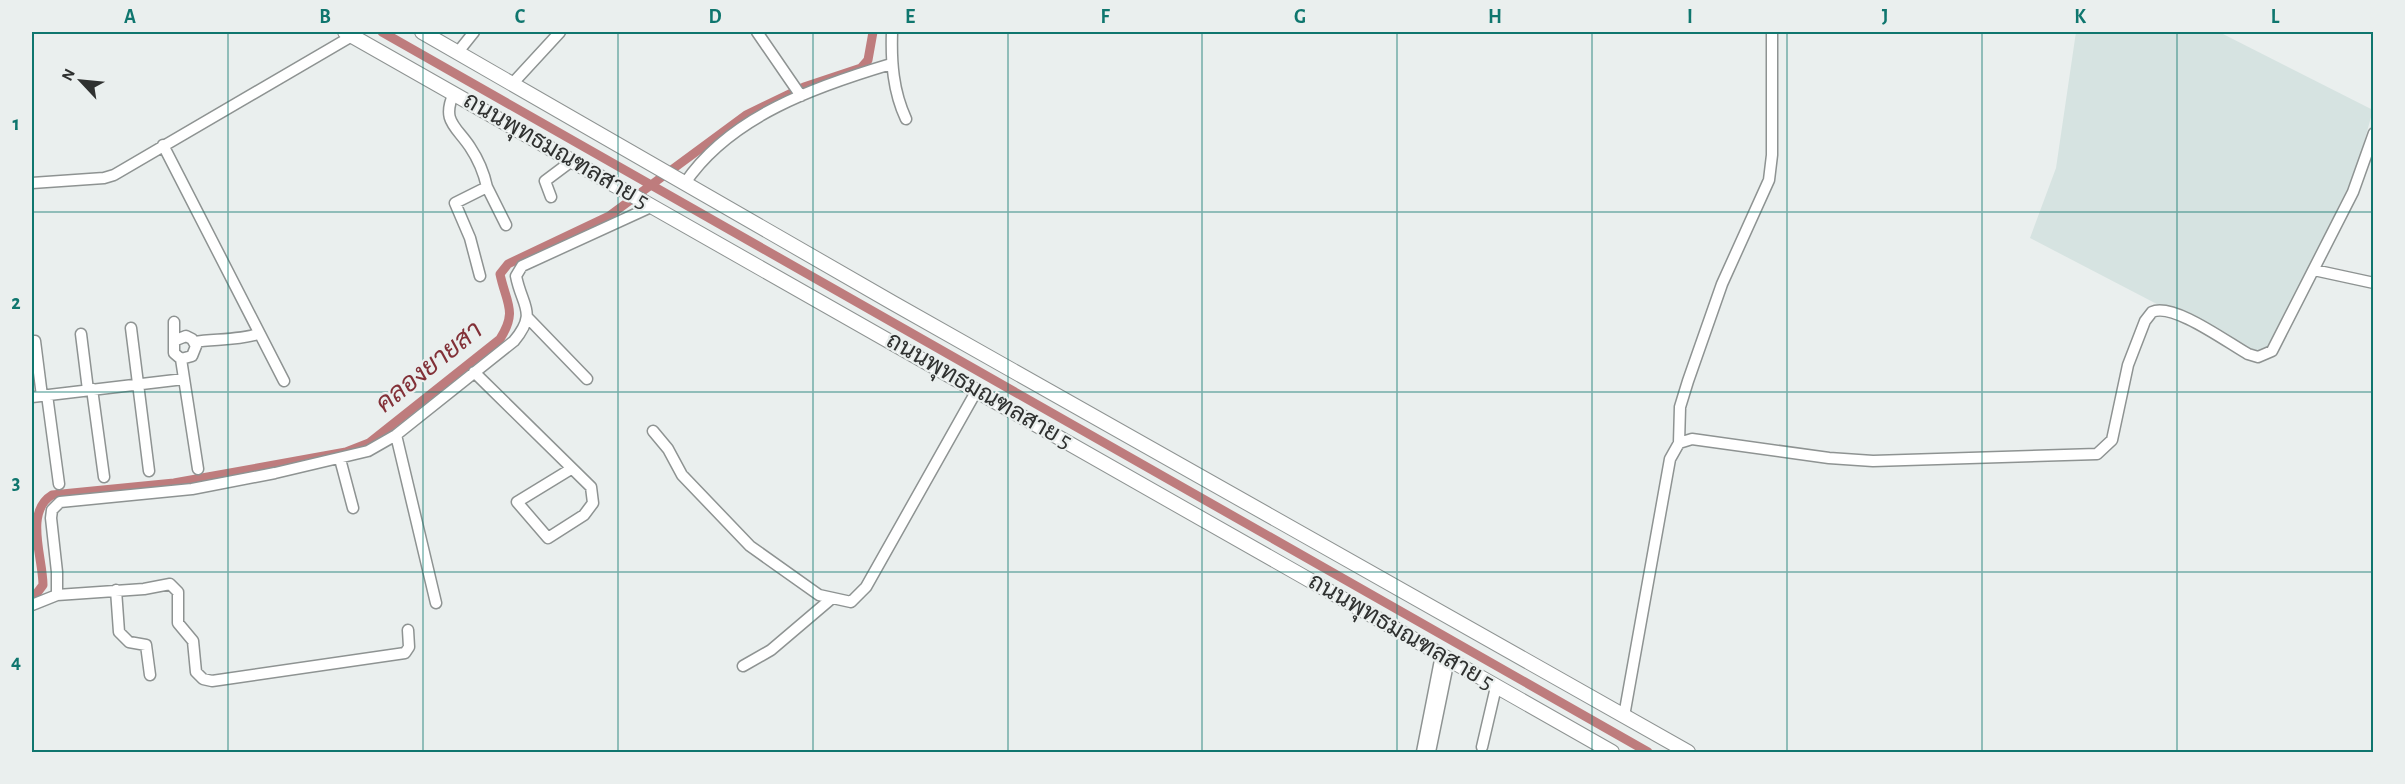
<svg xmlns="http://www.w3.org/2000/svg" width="2405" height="784" font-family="'Alegreya Sans',Sarabun,sans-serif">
	<rect width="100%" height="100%" fill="#eaefee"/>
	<path fill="#d6e3e1" d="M2076 32H2219L2373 110 2356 171 2268 349 2251 353 2030 238 2056 168Z"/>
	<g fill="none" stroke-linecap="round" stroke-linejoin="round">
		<path stroke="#be7c7d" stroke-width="9" d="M382 32 1648 752
			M32 595 37 593 43 585C43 558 24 512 52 495L174 483 346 452 369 443 500 339C518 311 506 303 500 274L508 264 609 216 746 115 804 87 861 68 868 60 873 32"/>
		<g stroke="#8e9392" stroke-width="13">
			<path id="minor" d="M757 32 801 96
				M892 32C891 62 893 91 906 119
				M458 52 474 32
				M513 83 560 32
				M454 93C441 121 456 126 470 147 478 159 484 173 487 187L455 203 470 238 480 276
				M163 145 284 381
				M32 183 104 178 114 175 352 36
				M685 183C730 116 817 86 891 64
				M487 187 506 225
				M551 197 545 181 573 160
				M2314 270 2374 283
				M528 318 587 379
				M174 322V353L181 359 192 356 196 346 192 339 186 336 176 340
				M131 328 149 471
				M81 334 88 390
				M35 341 42 396
				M194 342C216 339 239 340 258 334
				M181 359 198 469
				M474 372 591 487 593 503 584 515 548 538 517 502 571 469
				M92 389 104 477
				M47 395 59 484
				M32 397 184 379
				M653 431 668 449 682 475 750 546 819 595 851 602 866 587 977 390
				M396 435 436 603
				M1679 443 1680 407 1688 381 1722 284 1769 180 1772 155V32
				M340 459 353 508
				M116 590 119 632 129 642 146 645 150 675
				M57 595 144 589 170 584 178 592V623L193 641 196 672 203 679 212 681 405 653 409 647 408 630
				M32 605 57 595V572L51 518 52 510 60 502 192 489 275 473 368 451 396 435 514 341C538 312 522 307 516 276L522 266 653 206
				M743 666 771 650 831 599
				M1624 716 1670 459 1679 443 1692 439 1829 458 1873 461 2097 454 2112 440 2128 365 2145 321 2152 312C2173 302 2228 343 2248 354L2258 357 2272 351 2353 192 2374 133
				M1482 747 1496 687
				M1422 752 1441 655
				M1430 752 1449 659"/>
		</g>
		<g stroke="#8e9392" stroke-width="16">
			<path id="major" d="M345 32 1612 752
				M422 32 893 303 1688 752"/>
		</g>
		<use href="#minor" stroke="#fff" stroke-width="10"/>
		<use href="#major" stroke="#fff" stroke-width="14"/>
	</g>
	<path fill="none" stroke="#0f766e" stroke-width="1.5" stroke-opacity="0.55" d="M228 32V752M423 32V752M618 32V752M813 32V752M1008 32V752M1202 32V752M1397 32V752M1592 32V752M1787 32V752M1982 32V752M2177 32V752M32 212H2374M32 392H2374M32 572H2374"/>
	<g text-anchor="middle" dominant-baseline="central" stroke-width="4.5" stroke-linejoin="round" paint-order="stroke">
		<g font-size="24" fill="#2f3130" stroke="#eaefee">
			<text transform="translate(556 151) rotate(30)">ถนนพุทธมณฑลสาย 5</text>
			<text transform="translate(979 391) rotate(30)">ถนนพุทธมณฑลสาย 5</text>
			<text transform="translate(1401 632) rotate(30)">ถนนพุทธมณฑลสาย 5</text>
		</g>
		<g font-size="26" font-style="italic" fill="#823037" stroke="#eaefee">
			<text transform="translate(429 367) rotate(-39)">คลองยายสา</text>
		</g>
	</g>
	<rect width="2405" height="784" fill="none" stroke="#eaefee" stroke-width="66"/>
	<g transform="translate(81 81) rotate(296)" stroke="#eaefee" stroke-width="4.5" paint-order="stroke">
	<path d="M0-4.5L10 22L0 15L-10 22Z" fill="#2f3130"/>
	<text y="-9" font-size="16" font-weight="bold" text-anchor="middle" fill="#2f3130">N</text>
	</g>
	<rect x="33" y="33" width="2339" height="718" fill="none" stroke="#0f766e" stroke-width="2"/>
	<g font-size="20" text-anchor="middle" font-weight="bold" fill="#0f766e">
		<text x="130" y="23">A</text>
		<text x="325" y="23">B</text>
		<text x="520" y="23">C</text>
		<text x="715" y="23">D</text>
		<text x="910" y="23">E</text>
		<text x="1105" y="23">F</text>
		<text x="1300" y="23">G</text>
		<text x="1495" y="23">H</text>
		<text x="1690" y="23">I</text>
		<text x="1885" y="23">J</text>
		<text x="2080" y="23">K</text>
		<text x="2275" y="23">L</text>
		<text x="16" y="130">1</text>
		<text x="16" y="309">2</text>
		<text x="16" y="489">3</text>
		<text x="16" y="668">4</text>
	</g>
</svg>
